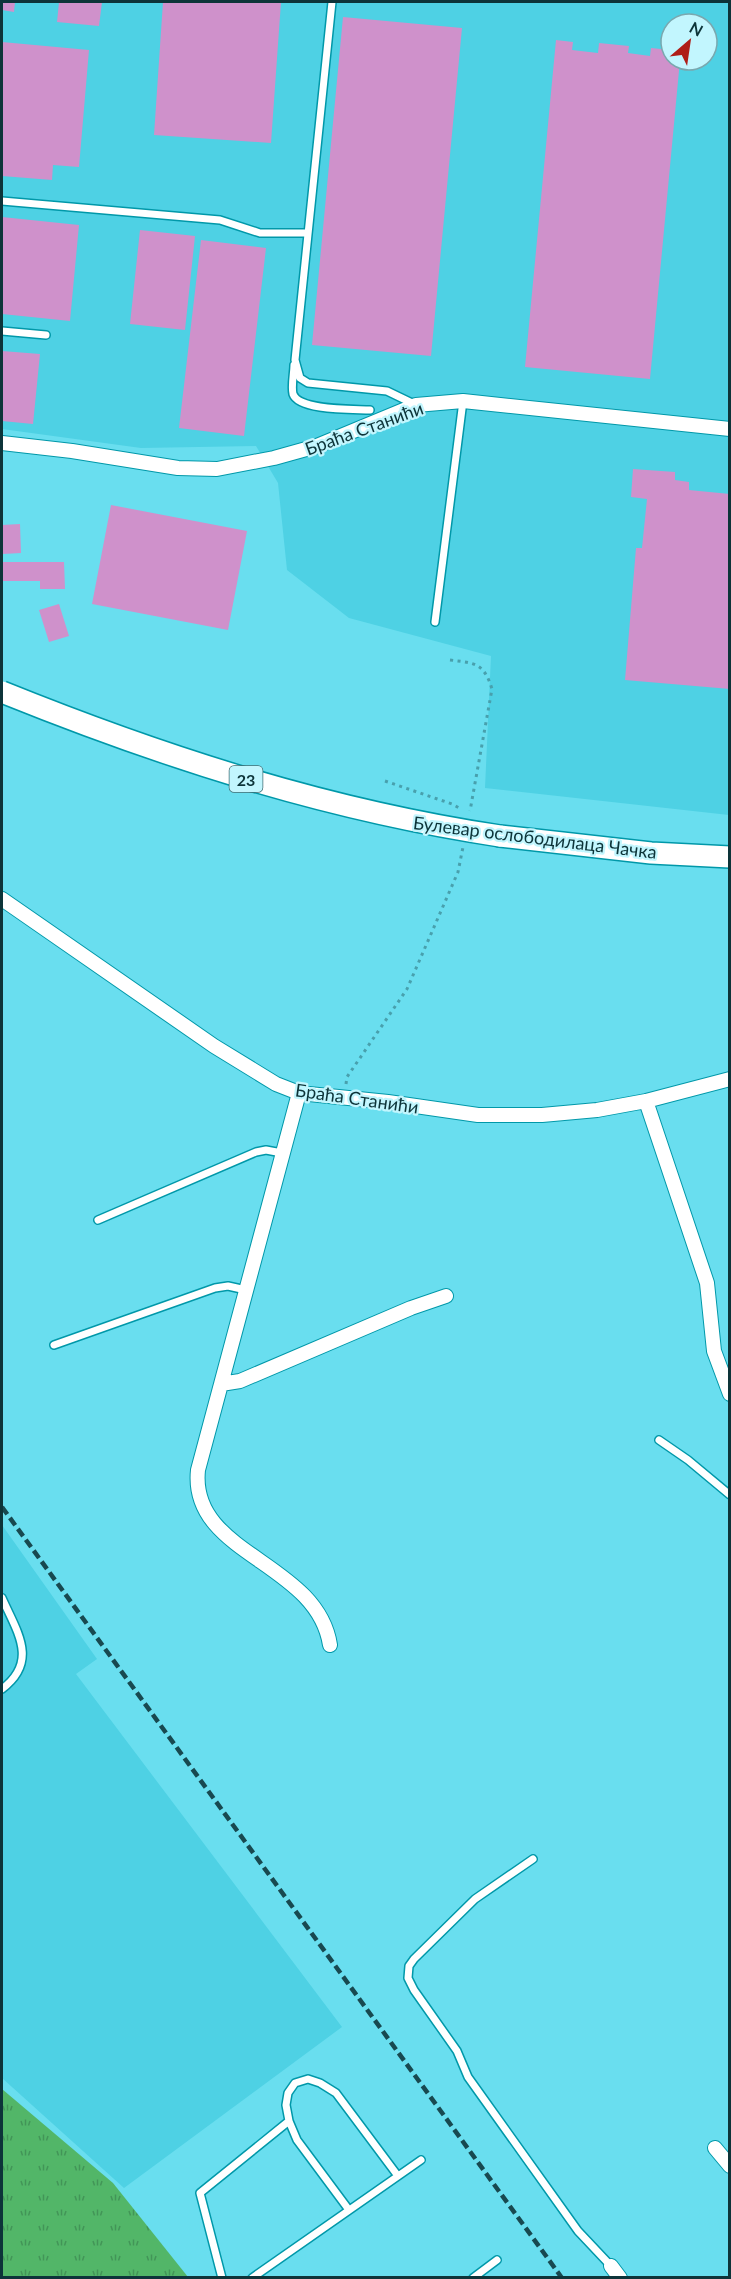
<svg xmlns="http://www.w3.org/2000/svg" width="731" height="2279" font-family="Lato,sans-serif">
	<defs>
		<pattern id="grass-tufts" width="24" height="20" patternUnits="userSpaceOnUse" patternTransform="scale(1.5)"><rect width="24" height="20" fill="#52b668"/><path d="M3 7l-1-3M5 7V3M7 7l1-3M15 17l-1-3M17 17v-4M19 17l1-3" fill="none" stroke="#429557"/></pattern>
	</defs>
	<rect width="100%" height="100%" fill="#69deef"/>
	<path fill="#4ed1e4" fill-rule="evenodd" d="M2 2H729V815L485 788 491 656 349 618 287 570 278 483 256 446 141 448 2 429ZM671 24H707V60H671Z
		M2 1525 97 1659 76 1674 342 2027 124 2188 2 2078Z"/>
	<path fill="url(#grass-tufts)" d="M2 2089 113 2183 188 2277H2Z"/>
	<path fill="#cf91cb" d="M2 2H15L14 12 2 10Z
		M59 2H102L99 26 57 22Z
		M163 2H281L271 143 154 135Z
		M343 17 462 28 431 356 312 345Z
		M556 40 573 42 572 50 598 53 599 43 629 46 628 53 650 56 651 48 671 50V60H680L650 379 525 367Z
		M2 42 89 50 79 167 53 165 52 180 2 176Z
		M2 217 79 225 70 321 2 314Z
		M140 230 195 236 185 330 130 324Z
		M201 240 266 248 244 436 179 428Z
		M2 351 40 354 33 424 2 421Z
		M633 469 675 472V480L689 482V490L730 494V689L625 680 636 548H642L647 499 631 497Z
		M111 505 247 531 228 630 92 604Z
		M20 524 21 553 3 554 2 525Z
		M3 562H64L65 589H40V581H3Z
		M59 604 69 636 49 642 39 610Z"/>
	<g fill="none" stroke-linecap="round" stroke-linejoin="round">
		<g stroke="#0098a9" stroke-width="10">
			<path id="service" d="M332 2 295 360 300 378 308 383 387 391 414 404
				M2 201 220 220 260 233H308
				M2 331 46 335
				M294 365C294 373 291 386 293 394 299 411 354 409 370 410
				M435 622 463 401
				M98 1220 256 1152 266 1150 282 1153
				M54 1345 215 1288 228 1286 246 1290
				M659 1440 688 1460 730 1495
				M2 1598C17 1632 39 1661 2 1689
				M533 1859 475 1899 414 1959 409 1966 408 1978 414 1990 457 2051 468 2077 578 2231 611 2266
				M349 2210 297 2140 289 2121 286 2105 288 2093 295 2083 308 2079 320 2083 336 2093 398 2176
				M222 2278 200 2193 289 2121
				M252 2278 421 2160
				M473 2278 497 2260"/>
		</g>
		<g stroke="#0098a9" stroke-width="16">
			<path id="minor" d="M2 443 72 451 178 468 217 469 274 458 317 446 416 405 463 401 730 429
				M2 899 214 1046 276 1084 299 1093 388 1102 478 1115H542L597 1110 646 1101 730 1079
				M299 1093 198 1470C189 1555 317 1561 330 1645
				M646 1101 707 1283 714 1351 730 1394
				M221 1384 240 1381 411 1308 446 1296
				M715 2148 730 2166
				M611 2266 620 2278"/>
		</g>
		<g stroke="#0098a9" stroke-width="24">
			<path id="primary" d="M500 836 651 853 730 857"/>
		</g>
		<path stroke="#48a0ad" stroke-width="3" stroke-dasharray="3 4.5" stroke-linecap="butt" d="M450 660C475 663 484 663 492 689L470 811
			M385 781 452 804 461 809
			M346 1084 347 1077 407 989 458 872 463 847"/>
		<use href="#service" stroke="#fff" stroke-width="7"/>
		<use href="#minor" stroke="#fff" stroke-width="14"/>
		<use href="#primary" stroke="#fff" stroke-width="21"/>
		<path stroke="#184950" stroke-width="4.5" stroke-dasharray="9 4.5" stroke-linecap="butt" d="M2 1507 562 2278"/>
		<g stroke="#0098a9" stroke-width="24" stroke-linecap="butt">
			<path id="primary-bridge" d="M2 692C163 757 327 810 500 836"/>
		</g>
		<use href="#primary-bridge" stroke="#fff" stroke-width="21"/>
	</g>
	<g text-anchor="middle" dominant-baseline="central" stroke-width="4.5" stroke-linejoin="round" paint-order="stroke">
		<rect fill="#c2f6fe" stroke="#436e74" stroke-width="1.5" x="229.5" y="766" width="33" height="26" rx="4.5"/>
		<g font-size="16" font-weight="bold" fill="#0d3439">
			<text x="246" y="779">23</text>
		</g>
		<g font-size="18" fill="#0d3439" stroke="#c2f6fe">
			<text transform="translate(364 428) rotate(-20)">Браћа Станићи</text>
			<text transform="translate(535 837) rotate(7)">Булевар ослободилаца Чачка</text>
			<text transform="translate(357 1098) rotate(8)">Браћа Станићи</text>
		</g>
	</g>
	<rect width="731" height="2279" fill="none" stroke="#0d3439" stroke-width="6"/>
	<g transform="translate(689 42) rotate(29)"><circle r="28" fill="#c2f6fe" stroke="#7aa8af" stroke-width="1.5"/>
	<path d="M0-4.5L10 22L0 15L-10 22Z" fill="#af1e18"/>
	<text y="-9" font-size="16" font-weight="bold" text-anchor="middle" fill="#0d3439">N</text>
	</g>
</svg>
